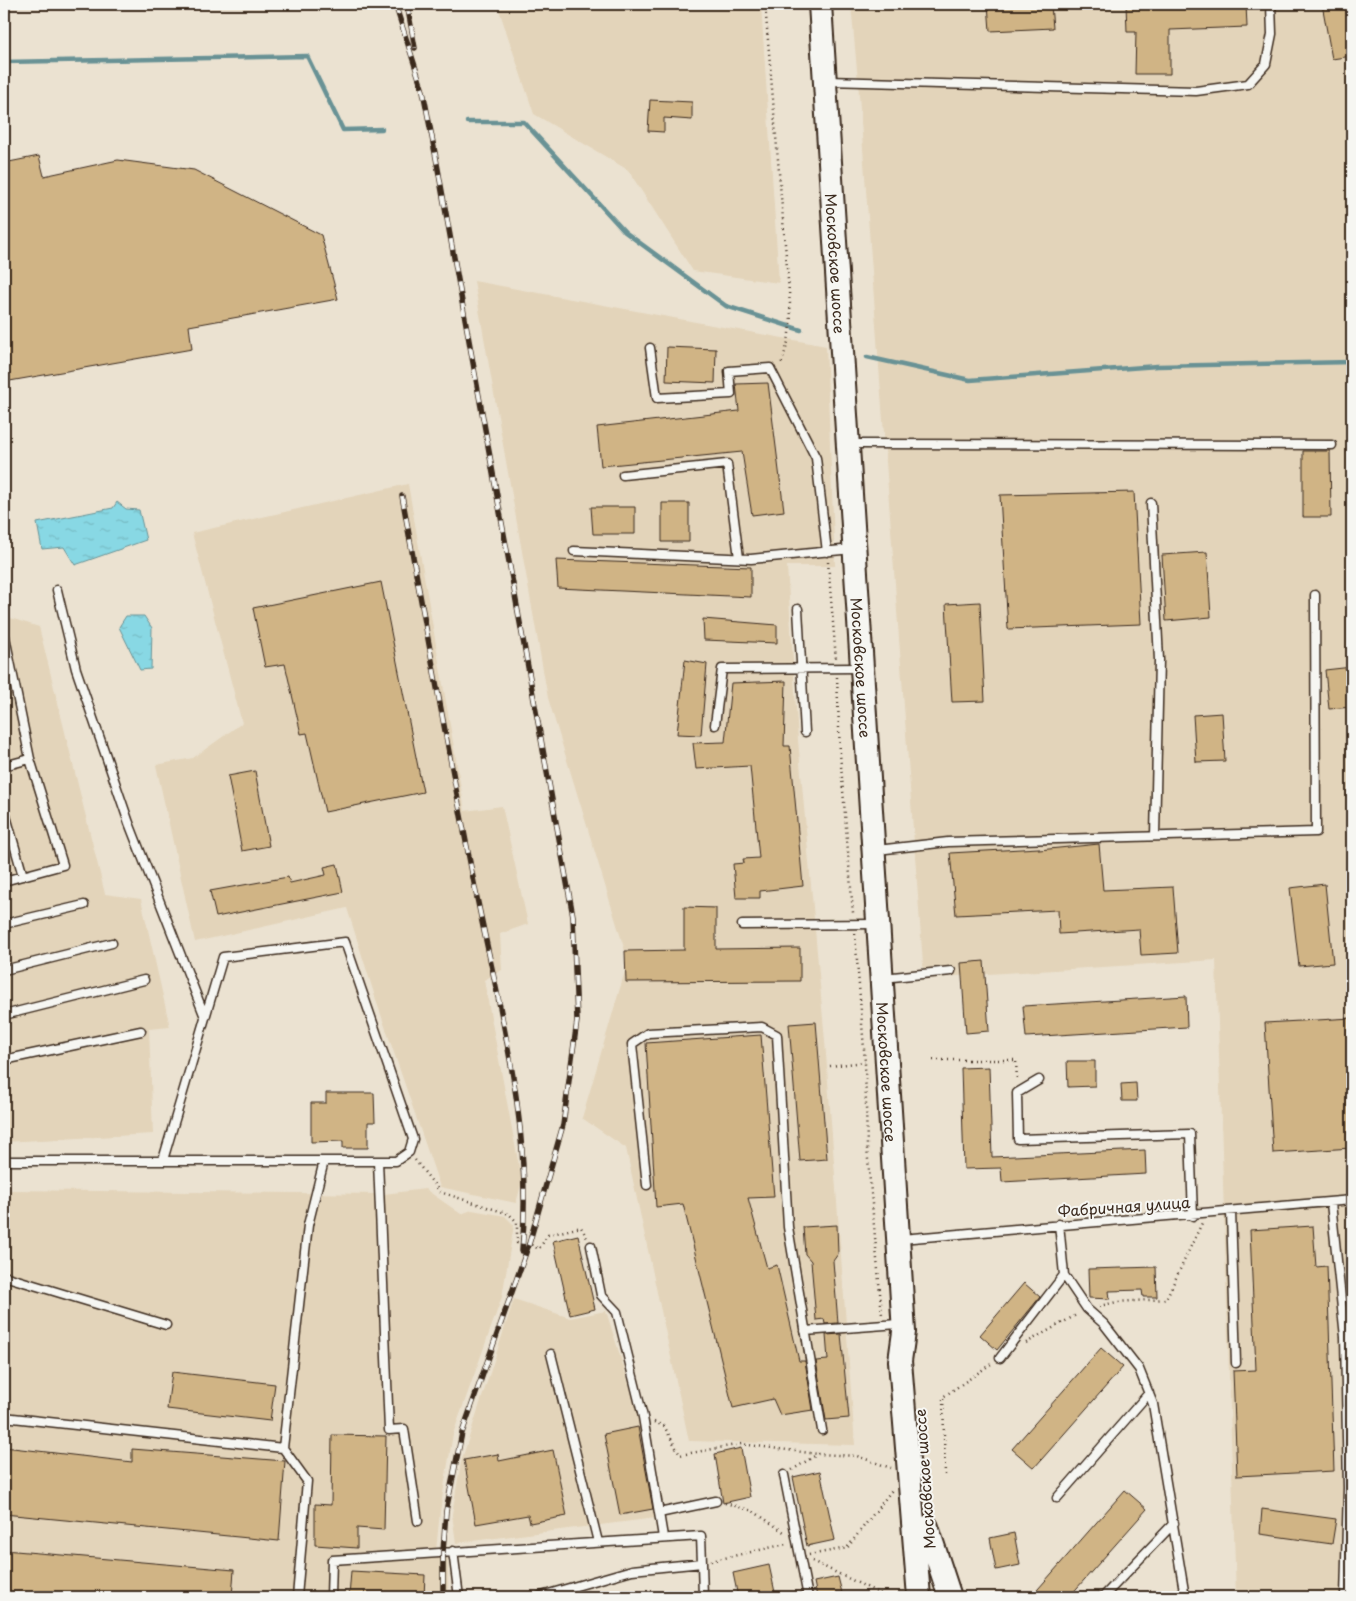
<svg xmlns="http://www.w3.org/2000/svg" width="1356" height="1601" font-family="'Playpen Sans',sans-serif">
	<defs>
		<pattern id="water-ripples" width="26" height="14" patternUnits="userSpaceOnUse" patternTransform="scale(1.25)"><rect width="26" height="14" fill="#88d8e4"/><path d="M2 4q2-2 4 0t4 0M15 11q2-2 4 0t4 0" fill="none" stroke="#76bac3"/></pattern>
	</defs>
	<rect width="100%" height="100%" fill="#ebe2d1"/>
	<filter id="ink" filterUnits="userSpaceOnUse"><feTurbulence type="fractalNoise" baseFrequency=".02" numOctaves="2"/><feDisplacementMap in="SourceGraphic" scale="10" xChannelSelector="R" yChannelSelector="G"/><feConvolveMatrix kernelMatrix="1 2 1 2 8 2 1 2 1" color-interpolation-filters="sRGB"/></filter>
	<g filter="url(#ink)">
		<path fill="#e3d4ba" d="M497 4H761L779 283 693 271 628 170 534 114Z
			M851 4H1352V1597H1236L1216 960 924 978 858 81Z
			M474 281 826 346 835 566H787L798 740 825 1041 855 1445 689 1441 626 1148 582 1118 625 971V951L548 698Z
			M408 484 465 811 502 806 528 924 500 934 502 970 484 980 522 1182 516 1203 440 1187 378 1006 347 908 195 942 156 765 193 758 242 723 192 533Z
			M4 616 39 627 105 894 141 899 170 1027 149 1029 153 1134 4 1142Z
			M425 1189 461 1214 472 1210 505 1216 514 1225 502 1297 453 1434 440 1511 436 1551 448 1550V1597H4V1190L384 1194Z
			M514 1299 570 1318 606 1311 639 1416 656 1518 456 1543 452 1514 461 1462Z"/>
		<path fill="url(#water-ripples)" stroke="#699295" d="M117 502 126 509 139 510 146 540 75 565 64 547 42 549 37 523 113 508Z
			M126 616H144L152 628 151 669 140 670 119 627Z"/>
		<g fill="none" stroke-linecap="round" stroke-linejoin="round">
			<path stroke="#699295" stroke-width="4.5" d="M4 62 307 56 343 130 382 129
				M467 122H524L625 232 726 306 801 330
				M867 357 970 380 1157 366 1352 362"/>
		</g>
		<path fill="#d0b485" stroke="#3b2a1e" d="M988 4 1051 5 1053 28 990 31Z
			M1126 4H1246L1247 27 1170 30V74H1135L1136 32H1127Z
			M1322 4H1352V56L1332 59Z
			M650 100 692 102V120L664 118V132L648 131Z
			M39 156 44 176 118 160 194 170 321 235 338 299 189 326 192 349 4 382V163Z
			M667 347 716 349 715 383 666 381Z
			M768 383 784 511 752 515 742 452 601 466 597 427 739 411 736 384Z
			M1303 451H1330L1331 517H1303Z
			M1134 492 1141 624 1008 629 1000 495Z
			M662 503H689V542H662Z
			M591 507H635V534H593Z
			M1207 552 1211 617 1166 621 1162 555Z
			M556 560 751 567V597L558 588Z
			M381 582 423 792 325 812 307 733 301 734 285 664 265 667 253 608Z
			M980 602 985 701 952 702 946 604Z
			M703 619 777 625V643L704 640Z
			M685 660 707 664 701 735 677 734Z
			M1352 667V707L1329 709 1325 670Z
			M786 681 784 746H790L803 886 760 891V898H736L733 864 744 863 743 859 759 858 750 766 696 769 693 743 725 742 731 683Z
			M1222 713 1225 761 1196 762 1193 715Z
			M255 771 269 846 242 851 228 776Z
			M1099 844 1103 890 1173 887 1178 953 1141 955 1139 929 1059 934 1058 910 956 915 950 853 1039 848V850Z
			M337 864 343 892 216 917 210 891 288 877 290 883 326 875 324 867Z
			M1325 884 1333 963 1299 966 1290 888Z
			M684 907 716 908V949L800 948V981L626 982 625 951 684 950Z
			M984 961 989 1031 966 1033 961 963Z
			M1186 996 1187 1027 1026 1037 1023 1006Z
			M1352 1018V1148L1273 1153 1265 1023Z
			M816 1022 827 1159 800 1161 789 1024Z
			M761 1035 774 1197 748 1198 767 1268 777 1265 799 1361H805L813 1410 780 1415 773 1399 733 1408 683 1204 656 1207 646 1043Z
			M1067 1061H1095V1086L1068 1087Z
			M989 1067 992 1157 1145 1150 1146 1174 1002 1182 1001 1168 964 1169 961 1068Z
			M1136 1083 1137 1101H1122L1121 1084Z
			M326 1093H374L375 1122H368V1148H343V1141L311 1142V1103H326Z
			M837 1225 838 1254 833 1261 838 1323 825 1324 824 1319 816 1320 811 1261 805 1254 803 1227Z
			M1313 1226 1316 1267 1327 1266 1334 1471 1237 1476 1233 1371 1256 1370 1250 1230Z
			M578 1235 595 1309 570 1315 553 1241Z
			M1156 1267 1157 1297H1143L1142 1290 1109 1291 1110 1299 1089 1298 1088 1269Z
			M1024 1283 1040 1297 997 1350 980 1335Z
			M841 1334 849 1418 826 1420 816 1361 828 1360 826 1335Z
			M1101 1348 1123 1367 1034 1468 1012 1449Z
			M172 1372 275 1384 270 1421 167 1409Z
			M638 1427 653 1509 620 1515 604 1434Z
			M332 1435 386 1436 384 1530 357 1528V1548L315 1545V1504L331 1505Z
			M4 1447 132 1462V1449L285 1461 279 1541 4 1514Z
			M741 1448 750 1497 723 1503 715 1454Z
			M553 1450 567 1516 530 1523 528 1515 476 1524 464 1460 498 1454 499 1461Z
			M820 1471 835 1540 807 1546 793 1477Z
			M1125 1490 1147 1509 1069 1597H1031Z
			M1262 1509 1336 1519 1332 1544 1260 1534Z
			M1014 1533 1020 1565 996 1570 990 1538Z
			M4 1550 234 1570 232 1597H4Z
			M769 1565 776 1597H738L733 1573Z
			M351 1571 425 1575 424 1597H349Z
			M838 1577 843 1597H817L814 1582Z"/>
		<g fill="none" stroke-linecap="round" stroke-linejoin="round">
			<g stroke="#3b2a1e" stroke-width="11">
				<path id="service" d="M827 81 1196 91 1248 84 1266 64 1272 34 1271 4
					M650 348 657 398 731 394 729 371 770 368 816 458 827 552
					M849 444 1332 445
					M623 475 727 464 739 558
					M1151 503 1159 660 1155 836
					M574 551 751 559 852 549
					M57 590 76 669 129 823 205 1017
					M798 609 805 732
					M4 632 30 759 63 865 4 881
					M715 725 722 669 859 668
					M4 766 30 759
					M4 809 23 876
					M877 850 948 842 1316 832 1315 595
					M4 924 84 905
					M742 925 877 924
					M4 970 112 943
					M883 978 951 971
					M4 1015 144 980
					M4 1060 141 1031
					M1039 1080 1017 1093 1018 1139 1190 1134 1193 1216
					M4 1161H396L409 1152 413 1139 345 942 223 957 163 1160
					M378 1161 389 1430 404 1429 418 1521
					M647 1185 632 1044 648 1033 762 1027 777 1035 788 1227 822 1430
					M1331 1203 1345 1337 1348 1488 1345 1597
					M1231 1212 1236 1363
					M1059 1224 1064 1275 1087 1309 1104 1324 1139 1369 1153 1404 1185 1597
					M901 1239 1352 1200
					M591 1246 601 1295 617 1312 643 1417 663 1537
					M4 1276 166 1325
					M805 1331 898 1324
					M551 1354 598 1542
					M1000 1358 1064 1275
					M4 1417 283 1448
					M784 1475 808 1597
					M1057 1498 1149 1393
					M659 1513 716 1501
					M453 1551 459 1597
					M702 1563 703 1597
					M297 1597 307 1481 283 1448 308 1225 324 1161
					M331 1597 332 1560 701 1536 702 1563 632 1570 538 1597
					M1103 1597 1174 1523"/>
			</g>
			<g stroke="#3b2a1e" stroke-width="26">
				<g id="secondary">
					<path id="s1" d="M820 4 904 1332 900 1361 919 1597"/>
					<path d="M927 1527 950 1597"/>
				</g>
			</g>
			<path stroke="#3b2a1e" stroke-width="2.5" stroke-dasharray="1 4" stroke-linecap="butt" d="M765 4 791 316 788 342 781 365
				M828 562 836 659
				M837 677 840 753 853 913
				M855 934 865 1062 867 1148 882 1315
				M933 1060H1016L1017 1081
				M830 1066 865 1062
				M415 1160 440 1192 509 1214 517 1222V1243L529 1244 539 1249 548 1235 581 1227 587 1238
				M1099 1306 1117 1302 1166 1299 1202 1223
				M1026 1343 1078 1314
				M654 1422 664 1426 680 1455 741 1444 818 1454
				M792 1470 818 1454 857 1456 891 1468
				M945 1475 943 1397 991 1364
				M725 1503 753 1511 784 1532
				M809 1555 847 1548 892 1490
				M711 1561 786 1544
				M812 1561 887 1597"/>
			<use href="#service" stroke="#f6f6f2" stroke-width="8"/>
			<use href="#secondary" stroke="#f6f6f2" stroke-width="22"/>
			<g stroke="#3b2a1e" stroke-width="5.5">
				<path id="rail" d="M395 4 423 91 436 158 573 916 577 1021 563 1125 529 1244 462 1433 446 1511 443 1552V1597
					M407 4 415 48
					M402 496C426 629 450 761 476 893 500 1011 533 1130 522 1251"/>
			</g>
			<use href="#rail" stroke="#f6f6f2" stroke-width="4" stroke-dasharray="11" stroke-linecap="butt"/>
		</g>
	</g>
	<g text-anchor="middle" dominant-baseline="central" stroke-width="4" stroke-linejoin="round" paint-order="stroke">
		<g font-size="15" fill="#3b2a1e" stroke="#f6f6f2">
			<text stroke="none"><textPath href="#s1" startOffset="260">Московское шоссе</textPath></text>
			<text stroke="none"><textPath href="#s1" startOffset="665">Московское шоссе</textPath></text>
			<text stroke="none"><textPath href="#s1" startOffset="1070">Московское шоссе</textPath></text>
			<text transform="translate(1124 1206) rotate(-4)">Фабричная улица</text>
			<text transform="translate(924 1479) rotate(-94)">Московское шоссе</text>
		</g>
	</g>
	<rect width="1356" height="1601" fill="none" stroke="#f6f6f2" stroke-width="20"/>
	<rect x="10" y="10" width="1336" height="1581" fill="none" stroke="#3b2a1e" stroke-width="2" filter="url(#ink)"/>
</svg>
